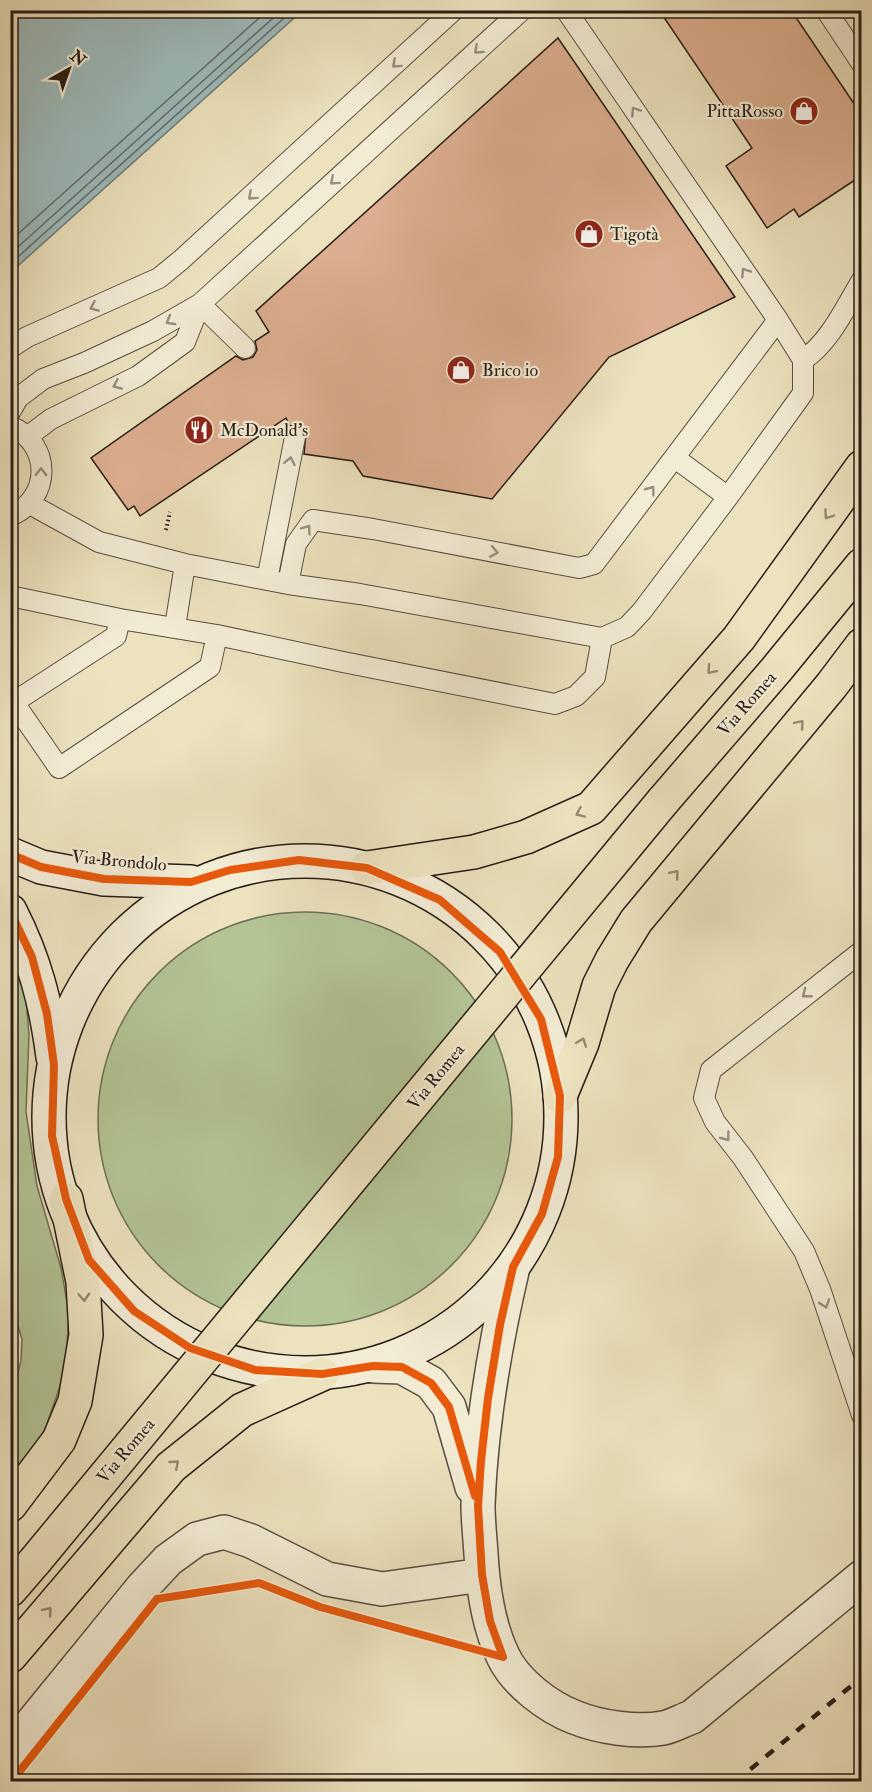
<svg xmlns="http://www.w3.org/2000/svg" width="872" height="1792" font-family="'IM FELL Double Pica',serif">
	<rect width="100%" height="100%" fill="#ece2be"/>
	<filter id="stains"><feTurbulence type="fractalNoise" baseFrequency=".00333" numOctaves="4"/><feColorMatrix values="0 0 0 0 .2 0 0 0 0 .09 0 0 0 0 .02 0 0 0 .5 -.17"/></filter>
	<radialGradient id="worn" r=".72"><stop offset=".6" stop-color="#630" stop-opacity="0"/><stop offset="1" stop-color="#630" stop-opacity=".3"/></radialGradient>
	<path fill="#b3c495" stroke="#6e7056" stroke-width="1.5" d="M98 1119a207 207 0 1 1 414 0a207 207 0 1 1-414 0Z
		M10 939 25 984 29 1035 26 1112 37 1186 61 1268 69 1314 65 1372 44 1432 11 1483V1399L21 1361 22 1339 17 1323 10 1316Z"/>
	<path fill="#9dbbbc" stroke="#6e7c7a" stroke-width="1.5" d="M11 10H302V11L11 272Z"/>
	<g fill="none" stroke-linecap="round" stroke-linejoin="round">
		<path stroke="#626c6a" stroke-width="1.5" d="M10 241 268 10
			M10 254 282 10
			M10 264 293 10"/>
	</g>
	<path fill="#dcae8f" stroke="#281d17" stroke-width="1.5" d="M659 10H791L861 114V176L799 217 794 209 767 228 726 166 752 148Z
		M558 38 735 297 609 357 492 499 363 476 353 461 304 454 306 433 298 425 290 426 286 418 140 516 134 506 128 510 91 458 236 356 243 360 253 357 257 350 255 341 269 332 256 311Z"/>
	<g fill="none" stroke-linecap="round" stroke-linejoin="round">
		<g stroke="#594e41" stroke-width="22">
			<path id="lane" d="M826 10 862 64
				M10 348 27 337 159 278 181 260 454 10
				M803 360C830 342 845 308 862 280
				M10 412 18 398 43 379 84 363 153 331 200 304 522 10
				M10 426C52 443 52 499 10 516
				M27 437 51 419 138 376 185 342 200 304 245 348
				M675 458 728 497
				M30 504 99 542 185 564 288 584 360 594 602 638 627 627 642 611 728 497 803 393V360L778 320 566 10
				M267 580 295 437
				M288 584 296 544 313 520 373 529 579 568 594 564 778 320
				M10 596 120 619 217 635 343 662 555 704 576 696 595 677 602 638
				M175 627 185 564
				M10 697 59 768 210 667 217 635
				M14 702 116 636 120 619
				M862 951 711 1070 704 1098 715 1122 743 1158 804 1251 820 1289 862 1415"/>
		</g>
		<g stroke="#594e41" stroke-width="36">
			<path id="street" d="M513 1267C495 1344 481 1425 478 1505 478 1521 480 1538 481 1554 483 1589 488 1625 503 1656 515 1682 548 1707 574 1717 598 1727 637 1733 663 1728 673 1726 683 1720 692 1717L862 1577
				M373 1366 402 1367 431 1383 449 1407 472 1487
				M10 1750 142 1588 168 1560 197 1539 224 1532 251 1541 327 1579 382 1589 482 1575"/>
		</g>
		<g stroke="#281d17" stroke-width="36">
			<path id="secondary" d="M10 854 41 867 104 879 191 882
				M49 1117a256 256 0 1 1 512 0a256 256 0 1 1-512 0Z
				M10 911C35 960 46 1003 53 1057"/>
		</g>
		<g stroke="#281d17" stroke-width="36">
			<path id="primary" d="M663 801 776 670 862 565
				M367 868 474 852 526 837 591 808 739 638 862 467
				M560 1096 582 1043 599 986 612 960 636 921 831 686 862 645
				M10 1505 59 1440 75 1401 86 1335 83 1282 66 1199
				M10 1590 35 1561
				M10 1656 171 1467 242 1410 322 1374"/>
		</g>
		<path stroke="#281d17" stroke-width="4" stroke-dasharray="1.5 3" stroke-linecap="butt" d="M166 530 170 512"/>
		<use href="#lane" stroke="#f3ecd5" stroke-width="20"/>
		<use href="#street" stroke="#f3ecd5" stroke-width="33"/>
		<use href="#secondary" stroke="#f3ecd5" stroke-width="33"/>
		<use href="#primary" stroke="#ece2be" stroke-width="33"/>
		<path stroke="#281d17" stroke-width="4.5" stroke-dasharray="10 10" stroke-linecap="butt" d="M735 1782 862 1677"/>
		<g stroke="#281d17" stroke-width="36" stroke-linecap="butt">
			<path id="primary-bridge" d="M35 1561 663 801"/>
		</g>
		<use href="#primary-bridge" stroke="#ece2be" stroke-width="33"/>
		<g stroke="#f3ecd5" stroke-width="11">
			<path id="cycleway" d="M10 854 41 867 104 879 191 882 230 870 299 860 367 868 440 900 500 952 541 1019 560 1096 558 1157 542 1214 513 1267 500 1325 488 1398 481 1461 478 1506 482 1575 490 1621 503 1657
				M10 911 32 957 47 1014 54 1065 52 1136 66 1199 89 1260 134 1311 190 1348 255 1370 322 1374 373 1366 402 1367 431 1383 449 1407 475 1496
				M11 1782 157 1599 259 1583 320 1607 503 1657"/>
		</g>
		<use href="#cycleway" stroke="#e8590c" stroke-width="8"/>
	</g>
	<defs><path id="oneway-chevron" d="M-2-3.5L2.5 0L-2 3.5" fill="none" stroke-width="1.6" stroke-linecap="round" stroke-linejoin="round" transform="scale(1.5)"/></defs>
	<g stroke="#988f80">
		<use href="#oneway-chevron" transform="translate(478 50) rotate(138)"/>
		<use href="#oneway-chevron" transform="translate(396 64) rotate(138)"/>
		<use href="#oneway-chevron" transform="translate(635 111) rotate(-124)"/>
		<use href="#oneway-chevron" transform="translate(334 181) rotate(138)"/>
		<use href="#oneway-chevron" transform="translate(252 196) rotate(138)"/>
		<use href="#oneway-chevron" transform="translate(745 272) rotate(-124)"/>
		<use href="#oneway-chevron" transform="translate(94 307) rotate(156)"/>
		<use href="#oneway-chevron" transform="translate(170 321) rotate(150)"/>
		<use href="#oneway-chevron" transform="translate(117 385) rotate(156)"/>
		<use href="#oneway-chevron" transform="translate(290 461) rotate(-79)"/>
		<use href="#oneway-chevron" transform="translate(41 472) rotate(-89)"/>
		<use href="#oneway-chevron" transform="translate(651 490) rotate(-53)"/>
		<use href="#oneway-chevron" transform="translate(307 529) rotate(-54)"/>
		<use href="#oneway-chevron" transform="translate(494 552) rotate(11)"/>
		<use href="#oneway-chevron" transform="translate(806 994) rotate(142)"/>
		<use href="#oneway-chevron" transform="translate(726 1137) rotate(53)"/>
		<use href="#oneway-chevron" transform="translate(825 1304) rotate(71)"/>
	</g>
	<g stroke="#948973">
		<use href="#oneway-chevron" transform="translate(828 515) rotate(125)"/>
		<use href="#oneway-chevron" transform="translate(711 670) rotate(131)"/>
		<use href="#oneway-chevron" transform="translate(800 724) rotate(-50)"/>
		<use href="#oneway-chevron" transform="translate(580 813) rotate(156)"/>
		<use href="#oneway-chevron" transform="translate(675 874) rotate(-50)"/>
		<use href="#oneway-chevron" transform="translate(582 1042) rotate(-70)"/>
		<use href="#oneway-chevron" transform="translate(84 1297) rotate(87)"/>
		<use href="#oneway-chevron" transform="translate(175 1464) rotate(-41)"/>
		<use href="#oneway-chevron" transform="translate(48 1611) rotate(-50)"/>
	</g>
	<defs>
		<g id="shop-disc" transform="scale(1.5)"><circle r="9.5" fill="#8f2418" stroke="#f3ecd5"/><path d="M-5-2.5h2.3a2.7 3.5 0 0 1 5.4 0H5L5.5 6h-11ZM-1.5-2.5h3a1.5 2.3 0 0 0-3 0Z" fill="#fff"/></g>
		<g id="restaurant-disc" transform="scale(1.5)"><circle r="9.5" fill="#8f2418" stroke="#f3ecd5"/><path d="M-5-6h1v4h1v-4h1v4h1v-4h1v5L-1.5 .5V6h-2V.5L-5-1ZM5-6V6H3V1.5H1.5Q1.5-4 5-6Z" fill="#fff"/></g>
	</defs>
	<g fill-rule="evenodd">
		<use href="#shop-disc" x="804" y="111"/>
		<use href="#shop-disc" x="589" y="234"/>
		<use href="#shop-disc" x="461" y="370"/>
		<use href="#restaurant-disc" x="199" y="430"/>
	</g>
	<g text-anchor="middle" dominant-baseline="central" stroke-width="4.5" stroke-linejoin="round" paint-order="stroke">
		<g font-size="18" fill="#281d17" stroke="#f3ecd5" text-anchor="start">
			<text x="783" y="111" text-anchor="end">PittaRosso</text>
			<text x="610" y="234">Tigotà</text>
			<text x="482" y="370">Brico io</text>
			<text x="220" y="430">McDonald's</text>
		</g>
		<g font-size="18" fill="#281d17" stroke="#f3ecd5">
			<text transform="translate(747 704) rotate(-49)">Via Romea</text>
			<text transform="translate(119 861) rotate(5)">Via Brondolo</text>
			<text transform="translate(436 1077) rotate(-51)">Via Romea</text>
			<text transform="translate(126 1451) rotate(-50)">Via Romea</text>
		</g>
	</g>
	<rect width="872" height="1792" fill="none" stroke="#ece2be" stroke-width="36"/>
	<rect x="12" y="12" width="848" height="1768" fill="none" stroke="#281d17" stroke-width="3"/>
	<rect x="18" y="18" width="836" height="1756" fill="none" stroke="#281d17" stroke-width="1.5"/>
	<g transform="translate(69 69) rotate(40)" stroke="#f3ecd5" stroke-width="4.5" paint-order="stroke">
	<path d="M0-4.5L10 22L0 15L-10 22Z" fill="#281d17"/>
	<text y="-9" font-size="16" font-weight="bold" text-anchor="middle" fill="#281d17">N</text>
	</g>
	<rect width="100%" height="100%" filter="url(#stains)"/>
	<rect width="100%" height="100%" fill="url(#worn)"/>
</svg>
